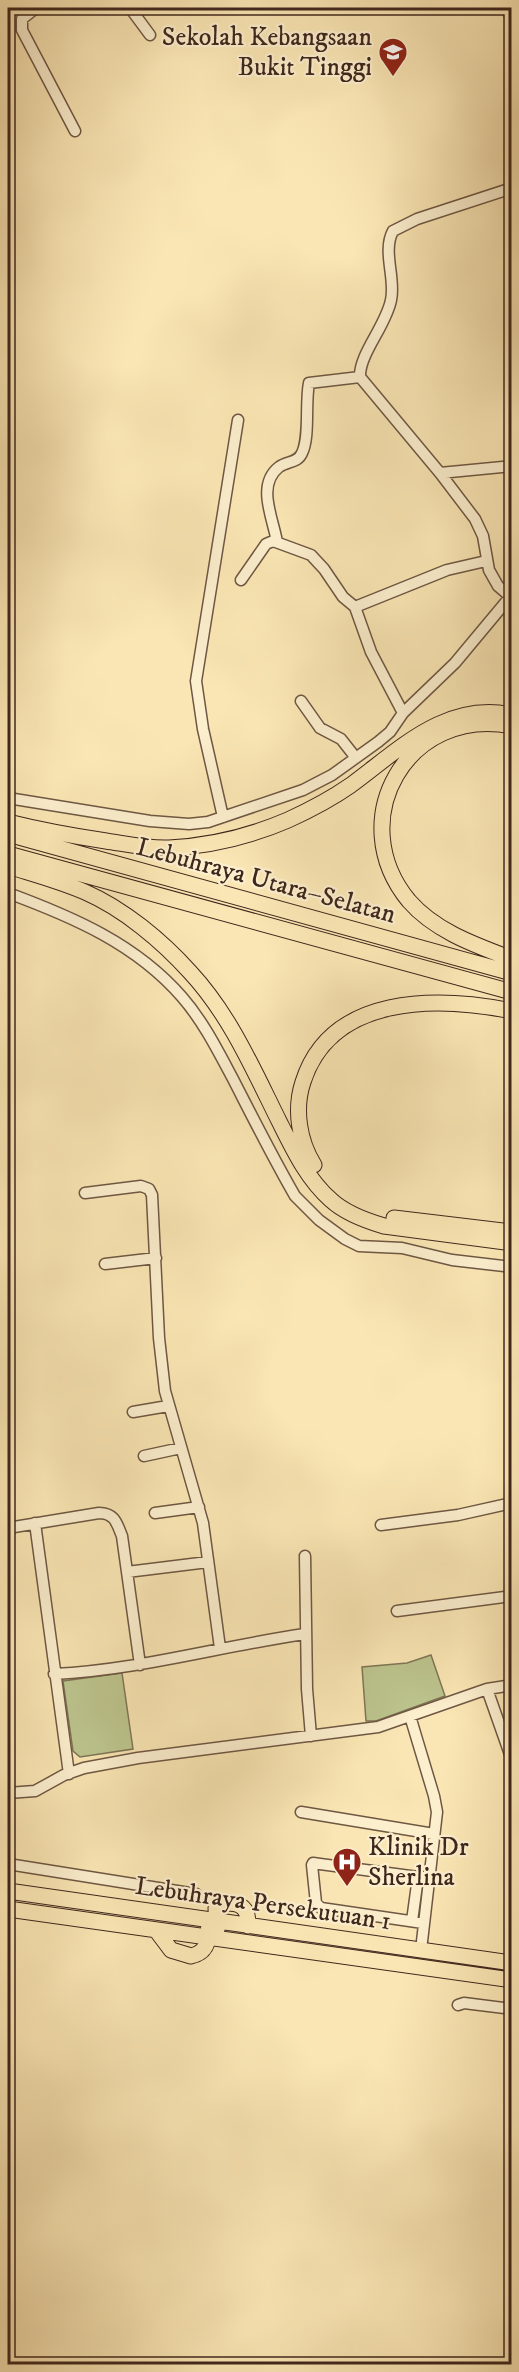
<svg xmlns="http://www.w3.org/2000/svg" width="519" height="2372" font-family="'IM FELL DW Pica',serif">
	<rect width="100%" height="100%" fill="#fae6b4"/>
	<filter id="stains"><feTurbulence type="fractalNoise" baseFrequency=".00333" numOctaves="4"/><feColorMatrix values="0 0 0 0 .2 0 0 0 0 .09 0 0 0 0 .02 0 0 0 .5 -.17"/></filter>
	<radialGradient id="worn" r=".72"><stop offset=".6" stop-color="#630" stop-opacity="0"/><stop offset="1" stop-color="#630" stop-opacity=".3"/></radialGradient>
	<path fill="#bdc58e" stroke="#7e7656" stroke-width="1.5" d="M431 1655 445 1696 376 1721H366L362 1667 407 1663Z
		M122 1673 133 1749 80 1757 73 1751 63 1681Z"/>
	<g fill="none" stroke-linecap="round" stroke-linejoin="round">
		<g stroke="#6e5743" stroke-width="13">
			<path id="minor" d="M36 8 22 19V30L75 131
				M130 8 150 35
				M506 8 512 19
				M360 377C359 354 386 326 391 300 396 279 382 251 393 231L417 219 512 188
				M360 377 440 473 475 519 483 536 489 570 498 586 512 598
				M440 473 512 466
				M277 542C273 518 256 485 279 467 287 461 298 463 302 453 310 437 305 403 309 383L360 377
				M241 580 266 544 273 541 311 555 324 569 343 597 355 607 447 570 486 561
				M355 607 371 652 403 713
				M301 701 320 728 341 739 356 758
				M8 798 150 821 189 824 208 822 303 790 332 775 378 742 390 732 403 713 455 663 510 597
				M223 817 203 729 196 681 238 420
				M8 893C73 917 136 944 182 997 203 1021 218 1051 233 1079 253 1118 273 1158 295 1196L319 1220 345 1239 359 1246 402 1248 452 1260 512 1267
				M85 1193 141 1186 149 1189 152 1195 159 1338 165 1391 203 1523 220 1648
				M105 1264 156 1258
				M133 1412 168 1406
				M144 1456 181 1448
				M155 1513 199 1507
				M35 1523 69 1774
				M381 1525 458 1515 512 1503
				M8 1528 99 1513C115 1513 117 1524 122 1536L140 1665
				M305 1556 307 1689 311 1736
				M127 1572 208 1562
				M397 1611 512 1596
				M54 1674C139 1670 221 1646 305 1634
				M487 1689 512 1760
				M410 1716 434 1796 437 1812 421 1950
				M8 1793 35 1791 64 1775 84 1768 138 1758 378 1727 487 1689 512 1685
				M301 1812 434 1834
				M8 1864 196 1894
				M418 1877 320 1864 313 1863 312 1865 316 1903 321 1908 423 1923
				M412 1921 418 1877H425
				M458 2005 464 2003 512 2009"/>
		</g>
		<g stroke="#3f271d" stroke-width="17">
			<path id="highway" d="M512 726C408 705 342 820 409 901 435 931 475 945 512 959
				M8 822C40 830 73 836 106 841 126 844 148 849 169 848 208 846 251 836 288 820 310 810 331 799 351 785 400 749 446 701 512 715
				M8 834 512 973
				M8 854 512 992
				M8 866C33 874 60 881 85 892 124 909 162 941 190 972 230 1015 253 1069 279 1121 293 1149 307 1179 331 1200 345 1213 367 1221 384 1226L512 1243
				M314 1165C299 1141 294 1109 303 1082 331 994 437 996 512 1011
				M394 1218 512 1232
				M8 1891 512 1963
				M8 1909 512 1980
				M156 1930 171 1950 191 1956C205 1953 209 1943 208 1930
				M217 1930 216 1908C222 1902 239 1901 245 1910 248 1914 248 1921 248 1926"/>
		</g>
		<use href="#minor" stroke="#fcefce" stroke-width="10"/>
		<use href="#highway" stroke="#fae6b4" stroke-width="15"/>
	</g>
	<defs>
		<g id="school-pin" transform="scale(1.5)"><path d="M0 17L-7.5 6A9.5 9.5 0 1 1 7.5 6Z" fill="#8f2418" stroke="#fcefce"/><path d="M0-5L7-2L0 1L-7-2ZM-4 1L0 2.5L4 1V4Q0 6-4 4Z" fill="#fff"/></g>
		<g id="hospital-pin" transform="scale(1.5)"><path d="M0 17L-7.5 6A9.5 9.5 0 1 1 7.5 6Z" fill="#8f2418" stroke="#fcefce"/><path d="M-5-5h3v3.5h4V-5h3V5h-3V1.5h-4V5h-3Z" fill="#fff"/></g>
	</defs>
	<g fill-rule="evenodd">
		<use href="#school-pin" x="393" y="52"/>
		<use href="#hospital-pin" x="347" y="1862"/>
	</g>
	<g text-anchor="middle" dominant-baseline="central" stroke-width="4.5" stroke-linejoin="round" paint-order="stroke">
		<g font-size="26" fill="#3f271d" stroke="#fcefce" text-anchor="end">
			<text x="372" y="37">Sekolah Kebangsaan<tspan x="372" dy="30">Bukit Tinggi</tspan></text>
			<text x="368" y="1847" text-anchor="start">Klinik Dr<tspan x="368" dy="30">Sherlina</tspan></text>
		</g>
		<g font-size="26" fill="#3f271d" stroke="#fcefce">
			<text transform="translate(266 881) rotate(15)">Lebuhraya Utara–Selatan</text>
			<text transform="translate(263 1904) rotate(8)">Lebuhraya Persekutuan 1</text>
		</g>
	</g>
	<rect width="519" height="2372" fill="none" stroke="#fae6b4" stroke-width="30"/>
	<rect x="9" y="9" width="501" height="2354" fill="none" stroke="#3f271d" stroke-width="3"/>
	<rect x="15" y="15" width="489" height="2342" fill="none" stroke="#3f271d" stroke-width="1.5"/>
	<rect width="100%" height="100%" filter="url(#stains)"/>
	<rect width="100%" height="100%" fill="url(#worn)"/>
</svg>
